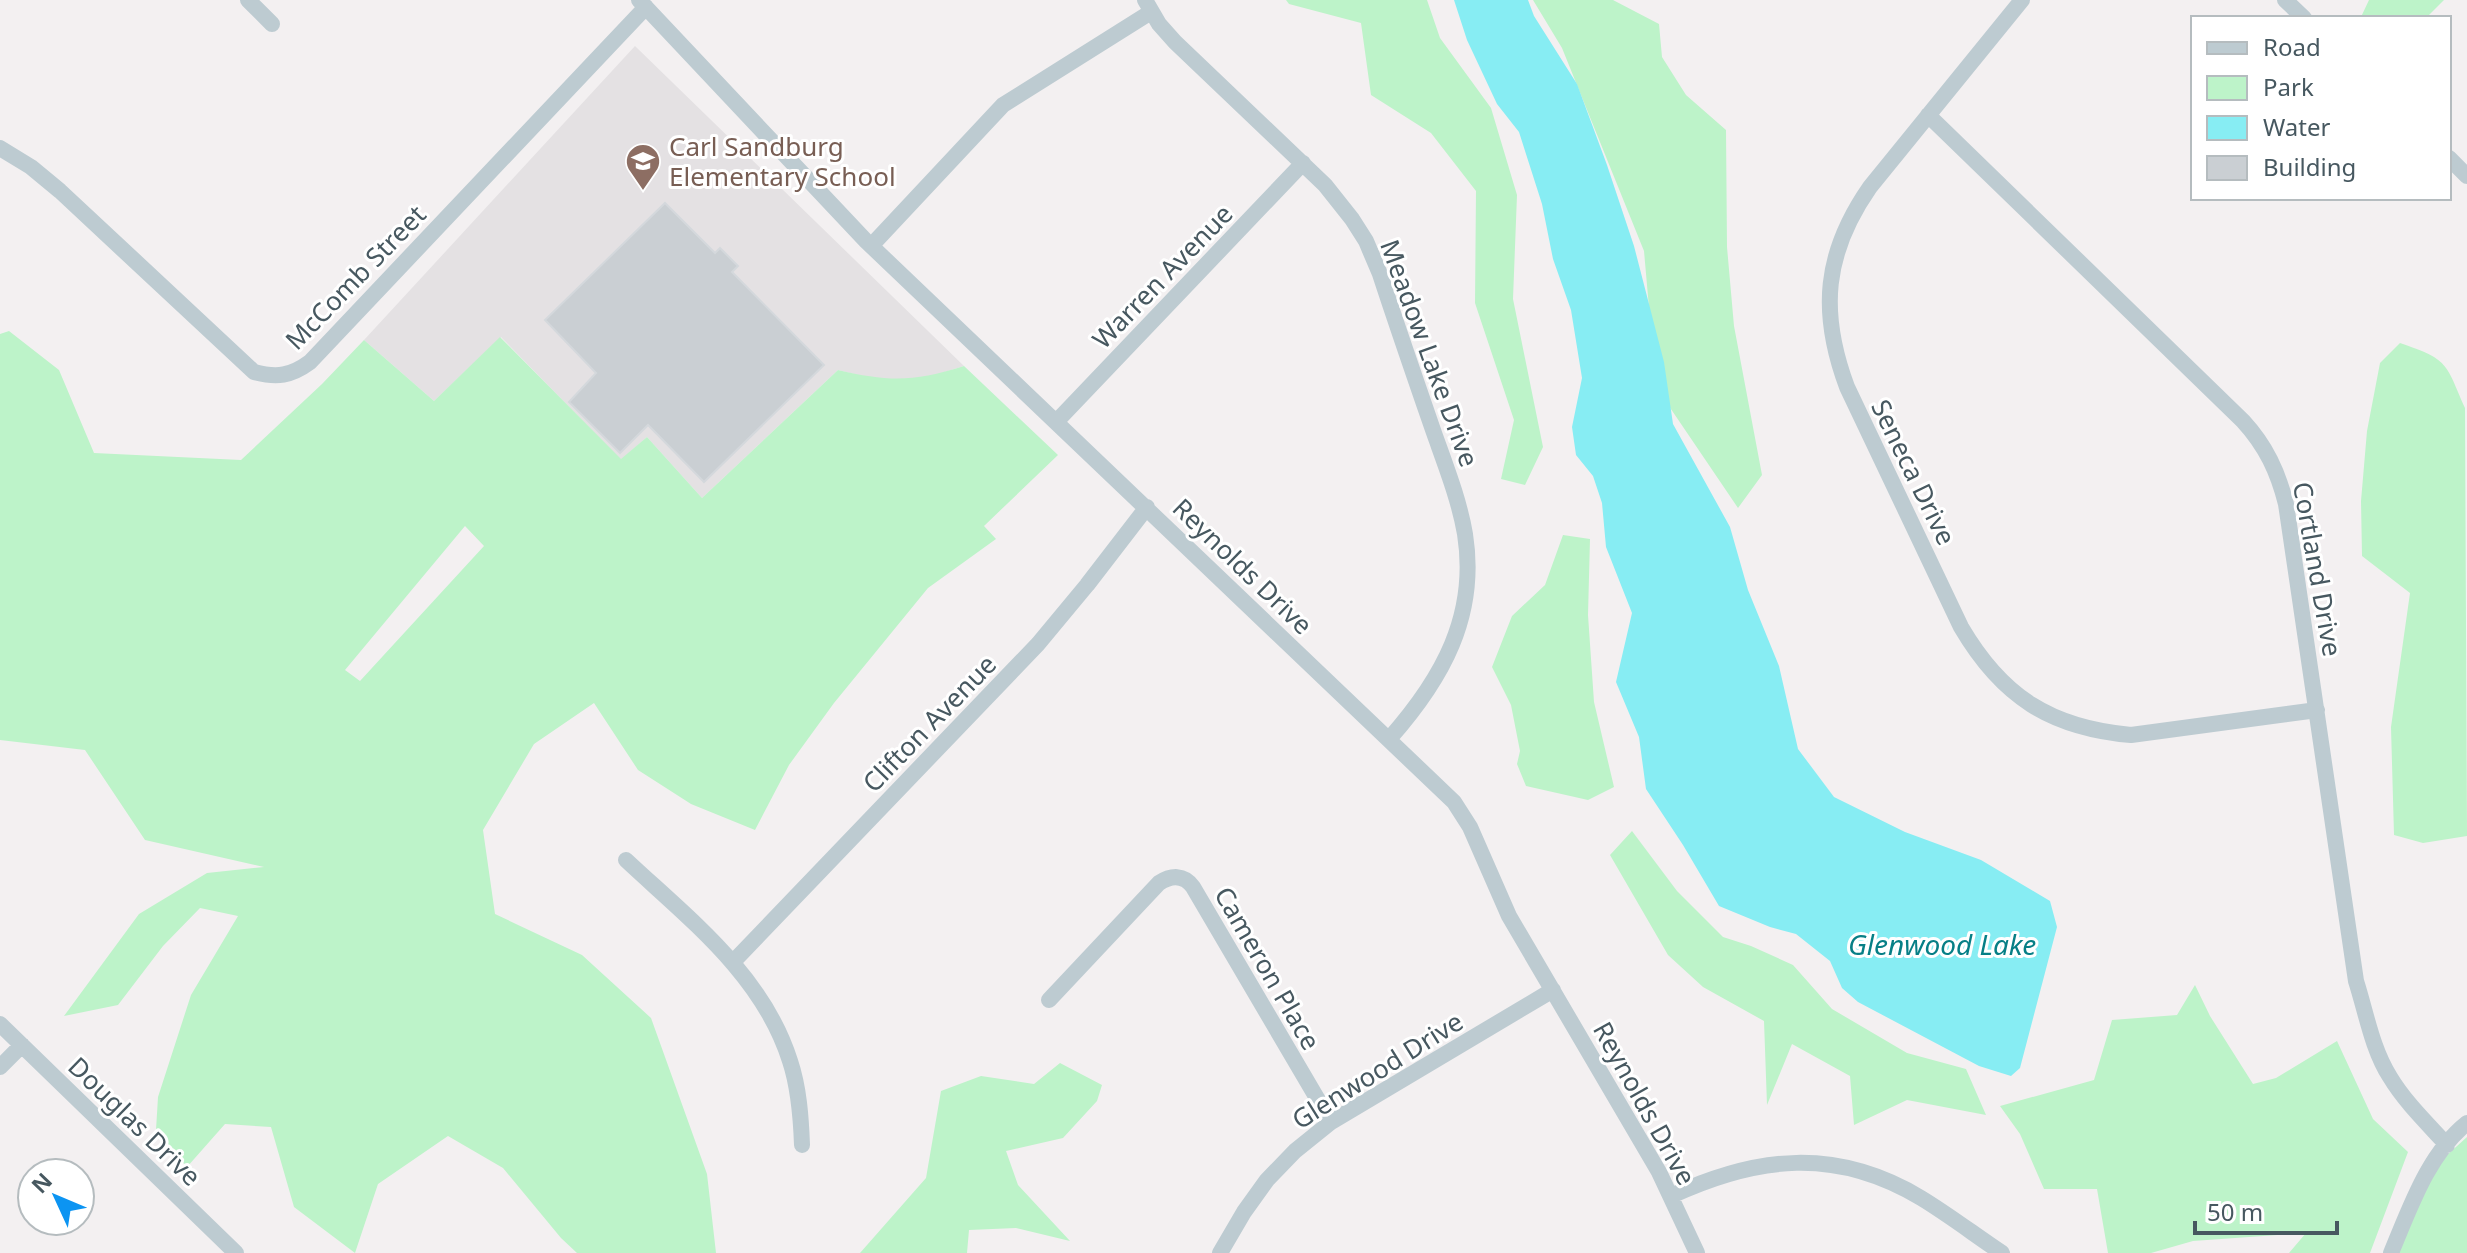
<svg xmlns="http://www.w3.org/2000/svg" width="2467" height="1253" font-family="'Noto Sans',sans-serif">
	<rect width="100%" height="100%" fill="#f3f0f1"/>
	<path fill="#e4e1e3" d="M635 46 964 366 926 378 878 380 838 370 702 498 647 437 621 460 501 337 434 401 364 340Z"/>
	<path fill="#bdf3c9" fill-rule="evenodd" d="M1286 0H1427L1440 38 1491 108 1517 195 1513 299 1543 447 1525 485 1501 479 1514 420 1475 303 1476 191 1431 133 1371 95 1361 23 1289 4Z
		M1533 0H1613L1659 24 1662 57 1686 95 1726 130 1727 247 1734 326 1762 475 1738 508 1656 387 1644 251 1562 48Z
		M2369 0H2444L2426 18 2361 17Z
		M9 331 59 370 94 453 241 460 322 384 364 340 434 401 500 337 621 459 647 437 702 498 838 370C889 382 914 382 964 366L1058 455 984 526 996 539 928 588 834 703 789 765 755 830 691 804 638 770 594 703 534 744 483 830 495 914 582 955 651 1018 707 1174 716 1253H577L561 1238 503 1168 448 1136 378 1184 355 1253 294 1207 271 1127 225 1124 187 1167 156 1130 158 1097 191 995 238 916 200 908 163 946 118 1005 64 1016 139 914 207 873 264 867 145 840 85 750 0 740V334ZM465 526 484 546 360 681 345 670Z
		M2400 343C2449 360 2445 362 2465 408L2467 836 2423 843 2394 835 2391 727 2410 593 2362 556 2361 501 2367 431 2380 363Z
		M1563 535 1590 539 1588 615 1594 702 1614 787 1588 800 1526 786 1517 764 1520 751 1511 705 1492 667 1512 616 1545 585Z
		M1632 831 1677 891 1723 937 1751 946 1793 965 1832 1009 1907 1053 1966 1069 1986 1115 1907 1100 1854 1125 1850 1076 1792 1044 1767 1105 1764 1021 1703 987 1668 955 1610 855Z
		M2195 985 2210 1016 2253 1084 2276 1078 2337 1041 2373 1119 2408 1152 2370 1253H2289L2306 1233 2193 1241 2151 1253H2108L2097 1189H2044L2020 1134 2000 1106 2094 1080 2112 1020 2177 1015Z
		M1060 1063 1102 1085 1097 1101 1063 1138 1006 1151 1018 1185 1070 1241 1016 1228 969 1230 967 1253H860L926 1178 941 1091 981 1076 1034 1084Z
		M2467 1137V1253H2394L2425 1175Z"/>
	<path fill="#87edf3" d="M1454 0H1528L1534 16 1577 84 1607 165 1634 246 1664 362 1673 424 1730 527 1748 590 1779 666 1798 749 1834 797 1905 832 1981 860 2050 901 2057 927 2020 1068 2011 1076 1979 1066 1858 1002 1842 988 1830 961 1796 934 1770 927 1719 906 1683 845 1646 789 1639 737 1616 682 1632 613 1606 547 1602 503 1593 476 1576 455 1572 427 1582 378 1571 310 1553 259 1542 204 1519 132 1497 104 1467 40Z"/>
	<path fill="#cacfd3" stroke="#d4d8dc" stroke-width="2" d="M665 203 715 253 720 248 738 266 732 272 824 365 704 482 648 425 620 453 569 402 596 373 545 320Z"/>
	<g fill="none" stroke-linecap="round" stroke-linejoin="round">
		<path stroke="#bdcbd1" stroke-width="16" d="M248 0 272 24
			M639 0 866 241 1454 802 1470 827 1509 916 1659 1172 1697 1253
			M1145 0 1159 24 1175 42 1325 185 1352 219 1366 241 1380 274C1397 326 1415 378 1433 430 1445 464 1459 499 1465 534 1478 616 1442 679 1390 738
			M2022 0 1870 187C1824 253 1819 312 1847 387L1961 627C2002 697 2051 728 2131 735L2317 710
			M2285 0 2304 18
			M1928 115 2243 421C2266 446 2278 472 2286 504L2356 981C2366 1012 2372 1049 2390 1077 2405 1102 2427 1123 2447 1145
			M0 148 31 167 60 191 254 372C277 378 291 376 310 362L646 7
			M2449 158 2467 176
			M871 246 1003 105 1151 12
			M1056 422 1303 163
			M626 860C689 919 763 975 790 1061 799 1088 801 1117 802 1145
			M734 961 1038 644 1087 585 1147 507
			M1049 1000 1159 883C1171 875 1184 874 1193 887L1331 1122
			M0 1024 236 1253
			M0 1067 22 1045
			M1671 1196C1757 1156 1836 1147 1921 1198 1949 1215 1975 1235 2002 1253
			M1220 1253 1244 1212 1267 1180 1295 1151 1331 1122 1553 990
			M2391 1253C2410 1208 2428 1154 2467 1123"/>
	</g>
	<defs>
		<g id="school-pin" transform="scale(1.8)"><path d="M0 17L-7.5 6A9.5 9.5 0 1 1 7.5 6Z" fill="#8d6e63" stroke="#fff"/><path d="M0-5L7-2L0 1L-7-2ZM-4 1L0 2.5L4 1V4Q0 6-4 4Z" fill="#fff"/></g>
	</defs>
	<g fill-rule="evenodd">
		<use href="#school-pin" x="643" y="161"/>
	</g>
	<g text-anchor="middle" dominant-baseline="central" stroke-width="6" stroke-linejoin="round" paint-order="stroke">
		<g font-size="26" fill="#785e54" stroke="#fff" text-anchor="start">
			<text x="669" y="146">Carl Sandburg<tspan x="669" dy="30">Elementary School</tspan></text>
		</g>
		<g font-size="26" fill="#475860" stroke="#fff">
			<text transform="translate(1162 276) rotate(-46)">Warren Avenue</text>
			<text transform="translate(355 277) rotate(-46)">McComb Street</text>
			<text transform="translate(1430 353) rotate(70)">Meadow Lake Drive</text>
			<text transform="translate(1914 472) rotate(64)">Seneca Drive</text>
			<text transform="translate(1243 566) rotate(44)">Reynolds Drive</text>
			<text transform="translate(2318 569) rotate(80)">Cortland Drive</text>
			<text transform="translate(929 723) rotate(-46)">Clifton Avenue</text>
			<text transform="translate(1268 968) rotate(60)">Cameron Place</text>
			<text transform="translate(1377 1070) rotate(-32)">Glenwood Drive</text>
			<text transform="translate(1645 1103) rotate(61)">Reynolds Drive</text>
			<text transform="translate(135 1121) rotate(44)">Douglas Drive</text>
		</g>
		<g font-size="28" font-style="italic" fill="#067f86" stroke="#fff">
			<text x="1942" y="944">Glenwood Lake</text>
		</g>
	</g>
	<rect x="2191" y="16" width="260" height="184" fill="#ffffff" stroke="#b5bcbf" stroke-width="2"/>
	<rect x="2207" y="42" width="40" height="12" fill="#bdcbd1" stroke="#b5bcbf" stroke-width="2"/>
	<text x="2263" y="56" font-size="24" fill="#475860">Road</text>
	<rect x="2207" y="76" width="40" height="24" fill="#bdf3c9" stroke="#b5bcbf" stroke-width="2"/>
	<text x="2263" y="96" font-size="24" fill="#475860">Park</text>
	<rect x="2207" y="116" width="40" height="24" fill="#87edf3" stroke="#b5bcbf" stroke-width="2"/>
	<text x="2263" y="136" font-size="24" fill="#475860">Water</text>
	<rect x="2207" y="156" width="40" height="24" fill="#cacfd3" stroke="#b5bcbf" stroke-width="2"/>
	<text x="2263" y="176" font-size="24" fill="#475860">Building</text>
	<g transform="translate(56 1197) rotate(314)"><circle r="38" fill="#ffffff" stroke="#b5bcbf" stroke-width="2"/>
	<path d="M0-6L14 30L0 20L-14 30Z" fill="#0c94f2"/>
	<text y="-12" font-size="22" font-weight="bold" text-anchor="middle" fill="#475860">N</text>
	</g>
	<path d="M2195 1221v12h142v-12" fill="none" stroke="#475860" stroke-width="4"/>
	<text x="2207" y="1221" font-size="24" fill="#475860" stroke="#ffffff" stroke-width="6" paint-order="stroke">50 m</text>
</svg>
